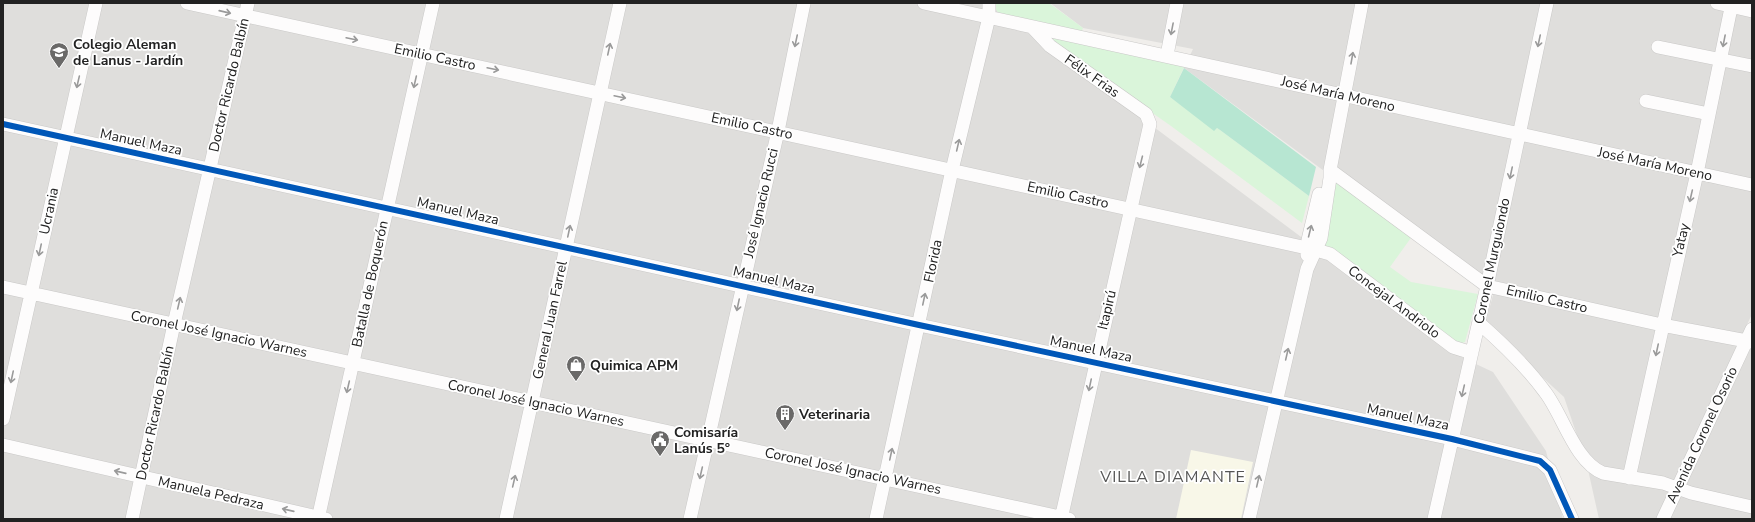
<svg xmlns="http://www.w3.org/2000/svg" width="1755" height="522" font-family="'Nunito Sans',sans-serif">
	<rect width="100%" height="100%" fill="#f0eeeb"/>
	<path fill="#dfdedc" d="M3 3H988L1463 358 1493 372 1546 451 1563 519H3Z
		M1050 3H1752V314L1656 519H1599L1587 465 1564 397 1485 325 1493 295 1184 68 1193 49 1083 28Z
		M1752 343V519H1670Z"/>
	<path fill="#f8f7e8" d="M1191 450 1253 462 1241 519H1176Z"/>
	<path fill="#daf5da" d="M992 3H1049L1083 28 1081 33 999 14Z
		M1052 36 1185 65 1170 97 1215 130 1217 128 1220 130 1309 196 1302 223 1171 126 1051 42Z
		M1335 176 1413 235 1390 267 1411 282 1478 294 1465 342 1459 344 1322 245Z"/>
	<path fill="#b7e6d2" d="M1184 68 1316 167 1309 196 1220 130 1217 128 1214 131 1170 97Z"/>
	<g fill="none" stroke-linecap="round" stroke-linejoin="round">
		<g stroke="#c9c8c7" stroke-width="14">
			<path id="minor" d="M187 3 1316 250 1330 254 1453 347 1472 353
				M924 3 1752 185
				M1717 3 1752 11
				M1033 28 1050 46 1146 114 1150 124 1061 519
				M1658 47 1752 66
				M1167 55 1177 3
				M1646 101 1709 114
				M3 124 919 325 1452 439 1540 461 1550 470 1572 519
				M1330 170 1487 286 1662 325 1752 342
				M1307 255 1308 240 1319 194
				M3 287 1069 519
				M1479 323C1503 344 1526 366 1545 392 1563 415 1575 462 1603 473L1663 483 1691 493 1752 507
				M3 419 96 3
				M3 445 326 519
				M1629 478 1697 173 1732 3
				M132 519 174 324 248 3
				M318 519 433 3
				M506 519 620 3
				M690 519 778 131 804 3
				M876 519 952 170 989 17V3
				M1249 519 1307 269 1321 238 1330 178V170L1362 3
				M1434 519 1487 286 1547 3
				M1663 519 1752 329"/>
		</g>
		<use href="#minor" stroke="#fdfcfc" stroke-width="13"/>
		<g stroke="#fff" stroke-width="8">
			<path id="cycleway" d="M3 124 919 325 1452 439 1540 461 1550 470 1572 519"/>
		</g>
		<use href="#cycleway" stroke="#0057b8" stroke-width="6"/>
	</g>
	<defs><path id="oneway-shaft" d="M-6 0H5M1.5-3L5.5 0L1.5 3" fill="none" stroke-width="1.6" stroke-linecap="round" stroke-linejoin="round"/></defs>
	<g stroke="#9a9a9a">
		<use href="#oneway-shaft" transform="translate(225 12) rotate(13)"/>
		<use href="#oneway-shaft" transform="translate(1172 29) rotate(101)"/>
		<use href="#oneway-shaft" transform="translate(352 39) rotate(12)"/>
		<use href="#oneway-shaft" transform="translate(796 41) rotate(102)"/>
		<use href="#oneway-shaft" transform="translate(1539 41) rotate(102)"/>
		<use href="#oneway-shaft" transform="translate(1724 41) rotate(101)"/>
		<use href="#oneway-shaft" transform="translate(609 49) rotate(-78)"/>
		<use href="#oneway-shaft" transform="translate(1352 58) rotate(-80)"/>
		<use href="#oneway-shaft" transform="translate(493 69) rotate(12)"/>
		<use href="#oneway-shaft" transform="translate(78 82) rotate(103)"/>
		<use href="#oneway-shaft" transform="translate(415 82) rotate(103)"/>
		<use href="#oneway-shaft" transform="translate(620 97) rotate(12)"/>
		<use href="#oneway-shaft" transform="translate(958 145) rotate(-77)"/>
		<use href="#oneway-shaft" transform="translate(1141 162) rotate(104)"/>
		<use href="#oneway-shaft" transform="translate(1511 173) rotate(102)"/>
		<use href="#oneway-shaft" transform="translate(1691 196) rotate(103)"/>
		<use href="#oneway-shaft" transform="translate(569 231) rotate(-78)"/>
		<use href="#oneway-shaft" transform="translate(1310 231) rotate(-76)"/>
		<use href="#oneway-shaft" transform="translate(40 250) rotate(102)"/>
		<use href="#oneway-shaft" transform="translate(924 299) rotate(-78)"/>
		<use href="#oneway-shaft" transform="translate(179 303) rotate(-77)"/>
		<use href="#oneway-shaft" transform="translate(738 305) rotate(102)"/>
		<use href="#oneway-shaft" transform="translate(1657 350) rotate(102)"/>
		<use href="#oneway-shaft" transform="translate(1287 354) rotate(-77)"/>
		<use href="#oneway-shaft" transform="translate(12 377) rotate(102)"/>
		<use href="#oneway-shaft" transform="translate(1090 385) rotate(102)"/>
		<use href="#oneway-shaft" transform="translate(348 387) rotate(103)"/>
		<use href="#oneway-shaft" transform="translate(1463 391) rotate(103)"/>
		<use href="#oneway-shaft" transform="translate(891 454) rotate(-78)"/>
		<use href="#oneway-shaft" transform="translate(120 472) rotate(-167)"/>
		<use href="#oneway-shaft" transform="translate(701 473) rotate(103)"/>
		<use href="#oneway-shaft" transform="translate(514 481) rotate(-77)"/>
		<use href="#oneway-shaft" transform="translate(1258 481) rotate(-77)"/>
		<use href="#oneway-shaft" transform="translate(288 510) rotate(-167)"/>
	</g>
	<defs>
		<g id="school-pin" transform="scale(1)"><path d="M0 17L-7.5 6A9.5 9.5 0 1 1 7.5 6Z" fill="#6a6968" stroke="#fff"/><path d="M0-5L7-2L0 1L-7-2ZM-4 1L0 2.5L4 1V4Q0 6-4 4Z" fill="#fff"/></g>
		<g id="shop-pin" transform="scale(1)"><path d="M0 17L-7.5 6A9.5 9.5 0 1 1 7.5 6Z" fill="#6a6968" stroke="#fff"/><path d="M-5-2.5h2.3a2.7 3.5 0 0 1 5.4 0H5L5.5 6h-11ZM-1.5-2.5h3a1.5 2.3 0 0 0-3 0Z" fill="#fff"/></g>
		<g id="building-pin" transform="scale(1)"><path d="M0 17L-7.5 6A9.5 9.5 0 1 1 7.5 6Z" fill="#6a6968" stroke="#fff"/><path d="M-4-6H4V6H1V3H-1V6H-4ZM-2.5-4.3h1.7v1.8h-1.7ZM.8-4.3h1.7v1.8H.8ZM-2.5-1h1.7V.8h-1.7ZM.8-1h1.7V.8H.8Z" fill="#fff"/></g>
		<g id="civic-pin" transform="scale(1)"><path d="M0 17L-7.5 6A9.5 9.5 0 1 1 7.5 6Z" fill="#6a6968" stroke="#fff"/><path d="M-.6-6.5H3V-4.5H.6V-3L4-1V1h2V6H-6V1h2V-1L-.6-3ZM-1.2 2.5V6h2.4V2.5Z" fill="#fff"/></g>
	</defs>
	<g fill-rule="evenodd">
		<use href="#school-pin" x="59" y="52"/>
		<use href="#shop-pin" x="576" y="365"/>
		<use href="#building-pin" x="785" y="414"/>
		<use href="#civic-pin" x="660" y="440"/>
	</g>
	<g text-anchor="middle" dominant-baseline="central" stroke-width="3.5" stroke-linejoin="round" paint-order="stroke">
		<g font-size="14" font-weight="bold" fill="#222" stroke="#fff" text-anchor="start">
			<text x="73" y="44">Colegio Aleman<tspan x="73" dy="16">de Lanus - Jardín</tspan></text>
			<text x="590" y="365">Quimica APM</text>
			<text x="799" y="414">Veterinaria</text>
			<text x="674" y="432">Comisaría<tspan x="674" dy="16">Lanús 5°</tspan></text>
		</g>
		<g font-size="14" fill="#222" stroke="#fff">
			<text transform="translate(435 57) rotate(12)">Emilio Castro</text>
			<text transform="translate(1092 76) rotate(35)">Félix Frias</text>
			<text transform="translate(229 85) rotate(-77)">Doctor Ricardo Balbín</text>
			<text transform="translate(1338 94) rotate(13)">José María Moreno</text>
			<text transform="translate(752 126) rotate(12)">Emilio Castro</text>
			<text transform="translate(141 142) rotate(12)">Manuel Maza</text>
			<text transform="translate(1655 164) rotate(12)">José María Moreno</text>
			<text transform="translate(1068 195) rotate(12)">Emilio Castro</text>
			<text transform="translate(761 203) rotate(-77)">José Ignacio Rucci</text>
			<text transform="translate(49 211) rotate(-78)">Ucrania</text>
			<text transform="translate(458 211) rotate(13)">Manuel Maza</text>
			<text transform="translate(1681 240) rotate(-77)">Yatay</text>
			<text transform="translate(933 261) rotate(-78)">Florida</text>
			<text transform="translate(1492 261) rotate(-78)">Coronel Murguiondo</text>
			<text transform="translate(774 280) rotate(13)">Manuel Maza</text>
			<text transform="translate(370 284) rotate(-78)">Batalla de Boquerón</text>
			<text transform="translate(1547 299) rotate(13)">Emilio Castro</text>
			<text transform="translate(1394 302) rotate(37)">Concejal Andriolo</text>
			<text transform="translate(1107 310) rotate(-77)">Itapirú</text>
			<text transform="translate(550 320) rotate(-78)">General Juan Farrel</text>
			<text transform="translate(219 334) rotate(12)">Coronel José Ignacio Warnes</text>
			<text transform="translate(1091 349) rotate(12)">Manuel Maza</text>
			<text transform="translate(536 403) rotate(12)">Coronel José Ignacio Warnes</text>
			<text transform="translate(155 413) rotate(-78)">Doctor Ricardo Balbín</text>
			<text transform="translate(1408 417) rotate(12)">Manuel Maza</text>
			<text transform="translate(1702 435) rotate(-65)">Avenida Coronel Osorio</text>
			<text transform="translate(853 471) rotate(12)">Coronel José Ignacio Warnes</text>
			<text transform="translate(211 493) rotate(13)">Manuela Pedraza</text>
		</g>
		<g font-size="16" letter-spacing="1" fill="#555" stroke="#fff">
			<text x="1173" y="477">VILLA DIAMANTE</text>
		</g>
	</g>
	<rect width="1755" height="522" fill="none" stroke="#222222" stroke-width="8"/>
</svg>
